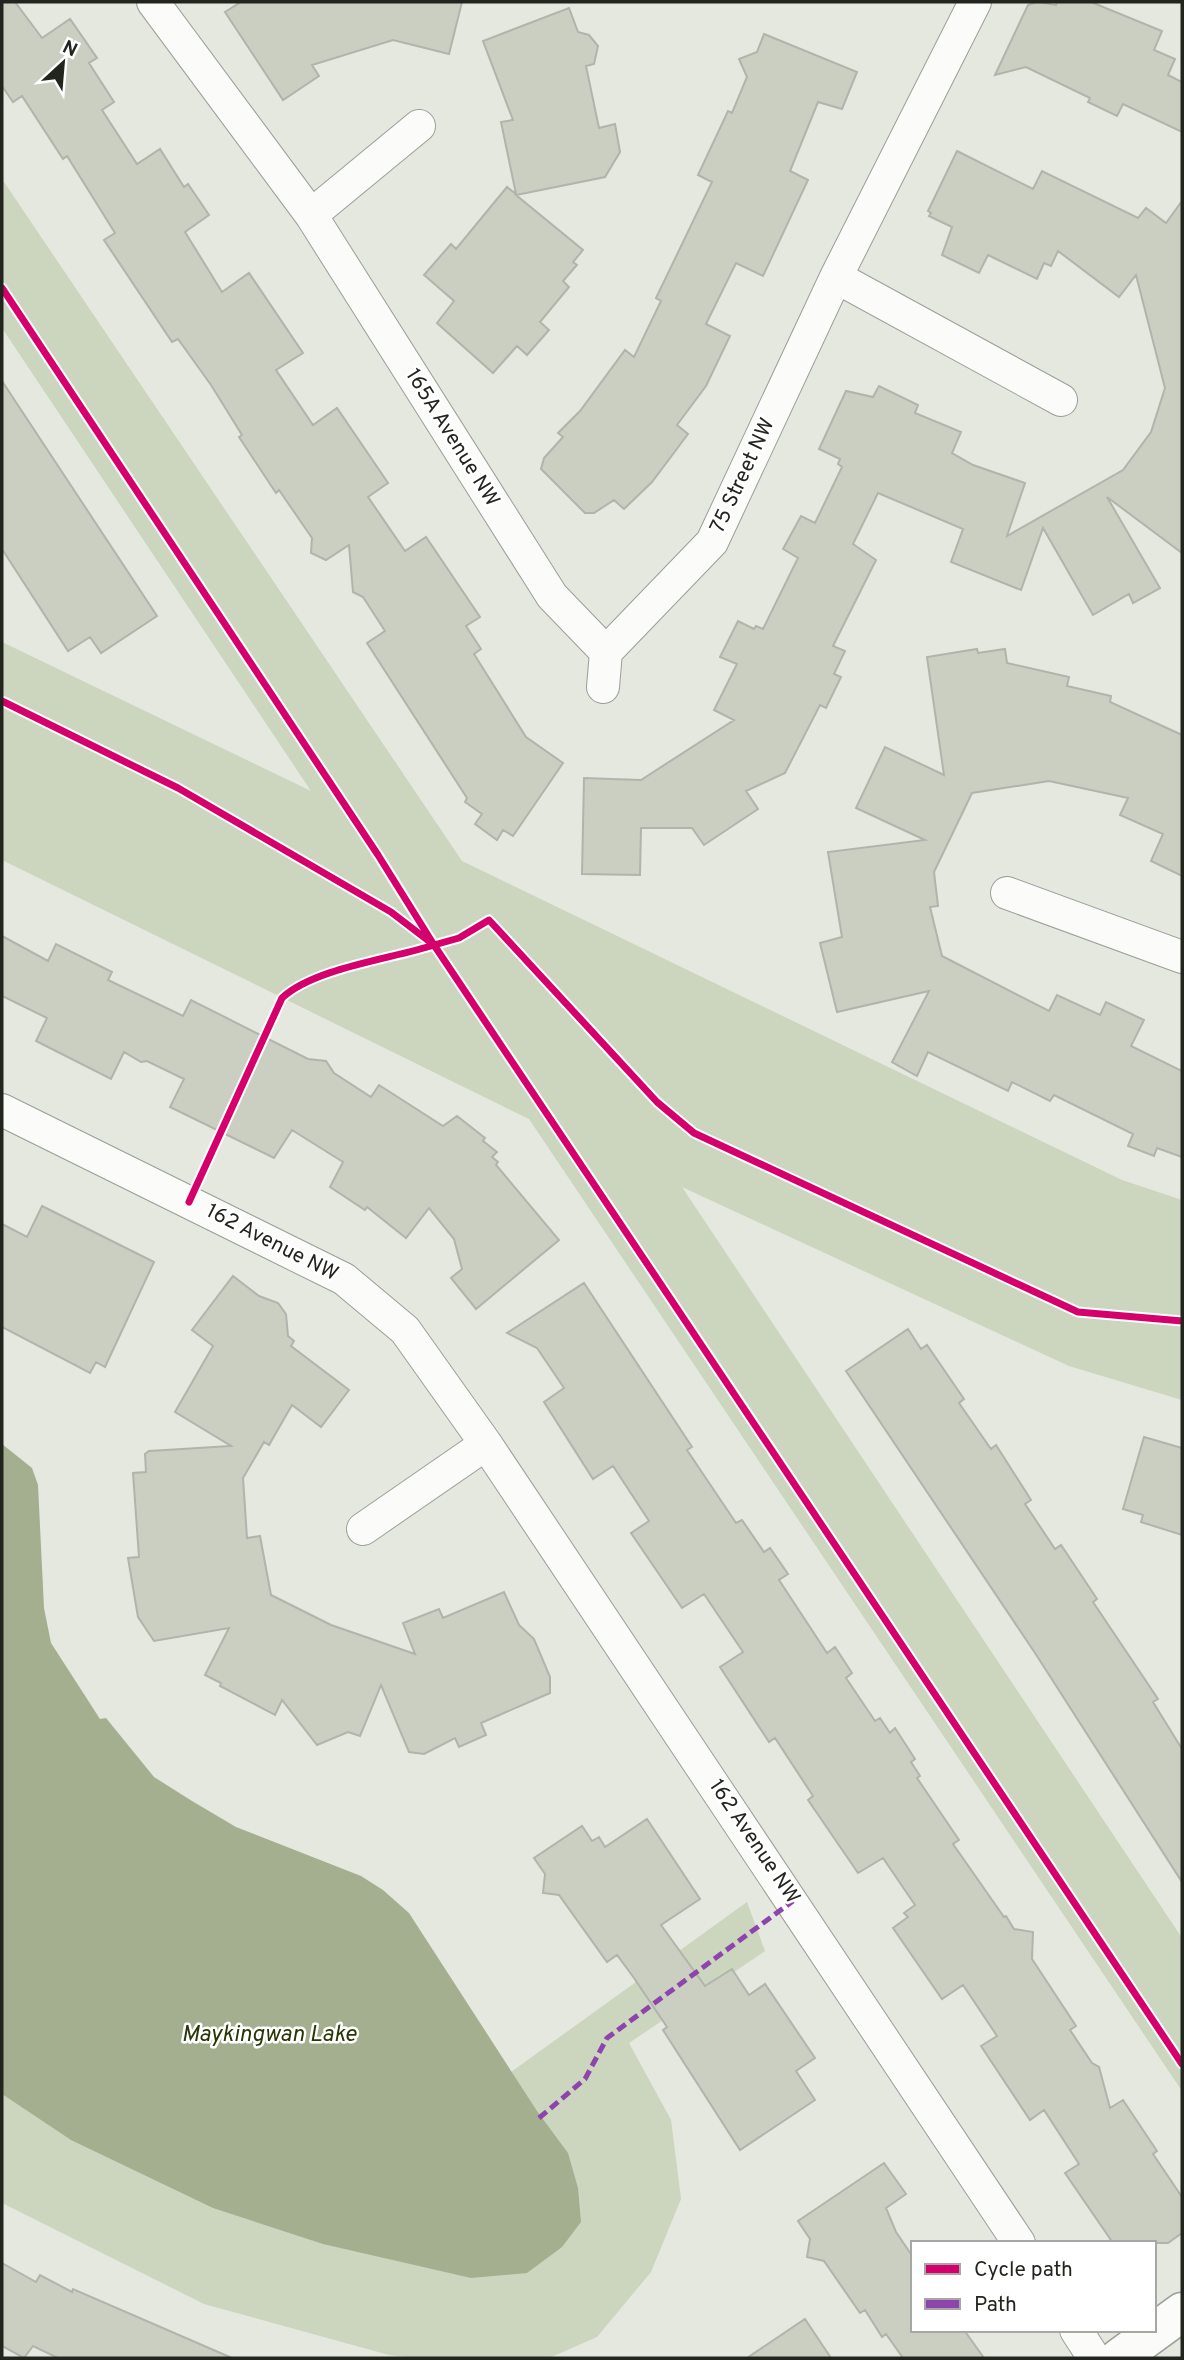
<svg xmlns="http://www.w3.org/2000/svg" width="1184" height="2360" font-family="Overpass,sans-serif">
	<rect width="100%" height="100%" fill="#e4e8de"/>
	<path fill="#ccd5be" d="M2 179 462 861 1122 1180 1182 1200V1400L1069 1366 682 1187 1182 1938V2091L529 1119 2 860V642L311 791 2 328Z
		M747 1902 765 1951 629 2043 671 2120 681 2199 651 2272 597 2337 549 2358H414L389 2355 204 2304 2 2203V2014L452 2210 511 2072Z"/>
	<path fill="#a4af90" d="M2 1444 32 1468 38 1485 44 1608 51 1643 100 1719 106 1718 154 1777 192 1801 236 1827 361 1876 383 1890 409 1913 537 2111 568 2153 578 2188 581 2222 562 2247 527 2273 471 2278 323 2244 213 2208 71 2140 2 2094Z"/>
	<path fill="#cacfc2" stroke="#b1b4ac" stroke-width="2" d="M2 2H15L42 38 70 19 97 58 89 63 114 102 102 110 137 164 160 149 184 187 188 184 209 215 185 232 222 292 249 273 303 353 276 370 313 425 337 408 388 483 368 497 405 551 426 537 480 617 466 626 481 649 474 654 526 737 563 763 513 836 503 830 497 840 475 824 482 814 465 802 467 798 367 643 385 631 363 597 353 592 349 545 326 560 311 553 312 538 279 490 276 493 239 437 242 435 211 385 178 339 172 342 104 240 115 233 67 156 63 159 22 96 13 102 2 86Z
		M241 2H462L449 54 393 40 312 65 319 76 283 100 225 12Z
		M1037 2 1056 5 1057 2H1091L1162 31 1154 50 1175 59 1168 75 1182 82V132L1123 104 1117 116 1088 102 1090 98 1026 67 995 75 1028 5Z
		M569 8 578 32 589 35 598 46 594 64 586 66 599 128 615 124 620 152 605 177 516 195 583 250 573 262 577 265 563 281 569 287 540 322 549 330 527 355 517 346 493 373 437 323 454 301 424 275 451 244 456 249 507 187 516 194 501 122 513 120 483 41Z
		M764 34 857 72 842 109 818 102 790 171 808 180 763 276 736 263 706 324 730 336 706 386 677 425 688 434 652 482 624 509 614 500 594 513H585L541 469 544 458 563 437 558 433 580 411 625 350 634 357 661 301 656 298 712 182 698 175 728 111 732 113 747 77 739 59 757 52Z
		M957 151 1033 189 1042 171 1138 218 1146 208 1166 223 1182 201V553L1107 497 1160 588 1133 603 1129 594 1093 615 1043 528 1021 590 951 562 963 529 878 493 853 544 876 560 833 646 845 651 834 674 841 677 826 708 820 705 785 773 746 791 758 809 704 845 692 828H641L640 875 582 874 584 778 641 780 734 720 714 710 737 664 720 657 738 621 754 629 756 626 763 629 798 558 783 549 801 516 815 523 842 467 838 464 840 459 819 449 846 391 873 397 879 386 918 405 915 413 961 432 952 453 973 465 1025 483 1007 536 1123 470 1151 432 1165 388 1136 275 1119 297 1058 251 1051 266 1044 263 1037 279 988 255 979 273 942 255 952 227 929 216 931 213 928 211Z
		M2 381 157 616 101 653 90 637 68 651 2 549Z
		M977 649 978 653 1005 649 1007 663 1069 677 1067 686 1111 696 1110 702 1182 735V876L1151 861 1163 834 1120 815 1128 798 1049 781 972 793 934 872 938 906 930 907 942 956 1049 1011 1057 995 1100 1015 1106 1002 1144 1020 1131 1046 1182 1071V1157L1157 1148 1154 1156 1128 1146 1133 1134 1054 1095 1050 1101 1012 1082 1008 1091 928 1052 917 1076 892 1062 929 991 837 1012 820 943 842 937 828 852 925 840 856 808 885 747 944 775 927 657Z
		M2 936 48 961 56 944 112 972 108 980 183 1016 191 1000 308 1059 326 1061 334 1073 371 1097 379 1085 443 1126 457 1116 485 1138 483 1141 497 1152 492 1157 498 1162 496 1165 559 1240 476 1309 451 1278 462 1269 454 1239 429 1208 406 1238 367 1207 365 1210 330 1187 343 1162 292 1130 274 1158 170 1107 184 1079 147 1061 141 1062 124 1052 111 1079 36 1041 47 1018 2 996Z
		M42 1206 154 1262 105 1367 96 1362 90 1373 2 1327V1224L27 1237Z
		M233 1276 259 1296 278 1303 286 1314 288 1336 294 1341 291 1346 349 1390 321 1427 292 1405 269 1445 264 1442 243 1478 247 1538 260 1536 271 1595 331 1625 415 1654 403 1623 439 1609 443 1618 504 1592 519 1625 534 1639 550 1677V1693L481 1723 486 1735 459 1747 455 1738 424 1754 409 1752 381 1685 360 1736 348 1732 317 1745 282 1700 275 1715 220 1686 221 1683 205 1675 229 1628 154 1641 138 1617 128 1558 139 1557 133 1473 146 1472 145 1454 149 1451 231 1446 175 1412 213 1346 192 1330Z
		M584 1283 692 1447 687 1450 736 1523 742 1520 764 1552 770 1548 788 1574 779 1580 827 1653 835 1647 852 1673 846 1678 875 1721 880 1718 890 1733 895 1728 915 1759 911 1762 920 1776 917 1778 959 1840 953 1844 1004 1917 1006 1916 1014 1929 1033 1932 1032 1959 1076 2026 1070 2030 1092 2063 1099 2067 1110 2108 1123 2100 1157 2151 1153 2154 1182 2197V2233L1168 2243H1113L1065 2173 1079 2164 1044 2110 1030 2120 981 2046 997 2036 963 1985 942 1999 893 1928 908 1917 904 1913 915 1905 883 1858 858 1873 808 1800 813 1796 775 1738 769 1742 720 1667 743 1652 704 1594 682 1608 631 1533 649 1521 613 1466 593 1479 544 1402 564 1388 537 1348 507 1333Z
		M908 1329 921 1349 927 1345 964 1399 959 1403 991 1449 996 1445 1031 1500 1025 1504 1055 1549 1061 1545 1097 1599 1093 1602 1158 1699 1153 1702 1182 1749V1882L1035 1653 846 1371Z
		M1144 1437 1182 1448V1535L1141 1522 1143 1515 1123 1509Z
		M647 1819 700 1899 661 1925 705 1986 732 1969 749 1995 765 1984 815 2058 796 2071 815 2100 740 2150 663 2030 667 2027 634 1978 617 1955 607 1962 559 1895 543 1893 545 1874 534 1858 582 1826 592 1841 599 1837 605 1847Z
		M884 2163 906 2194 886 2208 896 2232 913 2257V2330H964L984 2358H903L886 2334 882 2337 865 2310 860 2313 824 2261 807 2257 810 2239 798 2221Z
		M2 2263 36 2282 40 2275 72 2292 73 2289 232 2358H58L33 2346 24 2358 2 2346Z
		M805 2319 831 2358H747Z"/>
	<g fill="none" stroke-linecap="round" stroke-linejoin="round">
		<g stroke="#9b9e98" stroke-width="34">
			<path id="minor" d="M153 2 311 215 552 596 606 652
				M311 215 419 126
				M836 277 1061 400
				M603 687 606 652 712 542 836 277 975 2
				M1007 893 1182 957
				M2 1110 344 1279 405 1330 486 1444 1019 2243
				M363 1529 486 1444
				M1076 2330 1094 2358"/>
		</g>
		<g stroke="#9b9e98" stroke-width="41">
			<path id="tertiary" d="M1119 2358 1182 2312"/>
		</g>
		<use href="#minor" stroke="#fbfcfa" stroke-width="32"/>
		<use href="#tertiary" stroke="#fbfcfa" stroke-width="38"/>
		<path stroke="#8e44ad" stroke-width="5" stroke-dasharray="10 5" stroke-linecap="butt" d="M539 2118 585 2079 607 2038 793 1901"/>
		<g stroke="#fff" stroke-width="11">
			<path id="cycleway" d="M2 288 378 855 434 945 1182 2064
				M2 701 178 788 391 912 434 945 459 938 489 920 657 1102 694 1133 1078 1312 1182 1321
				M189 1202 282 998C314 968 391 959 434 945"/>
		</g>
		<use href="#cycleway" stroke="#d6006c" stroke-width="7"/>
	</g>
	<g text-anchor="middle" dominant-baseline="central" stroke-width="5" stroke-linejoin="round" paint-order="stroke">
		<g font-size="21" fill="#22241e" stroke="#fff">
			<text transform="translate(452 438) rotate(58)">165A Avenue NW</text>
			<text transform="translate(743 476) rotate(-65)">75 Street NW</text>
			<text transform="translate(272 1243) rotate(27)">162 Avenue NW</text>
			<text transform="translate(754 1842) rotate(56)">162 Avenue NW</text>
		</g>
		<g font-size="23" font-style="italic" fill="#293605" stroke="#fff">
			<text x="269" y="2035">Maykingwan Lake</text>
		</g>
	</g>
	<rect width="1184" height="2360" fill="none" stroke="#22241e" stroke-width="7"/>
	<rect x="911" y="2241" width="245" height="91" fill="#ffffff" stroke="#a7a7a5" stroke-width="2"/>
	<rect x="925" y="2264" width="35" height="10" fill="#d6006c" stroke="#a7a7a5" stroke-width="2"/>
	<text x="974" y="2276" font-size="21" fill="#22241e">Cycle path</text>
	<rect x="925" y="2299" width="35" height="10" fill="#8e44ad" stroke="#a7a7a5" stroke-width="2"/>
	<text x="974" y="2311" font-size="21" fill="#22241e">Path</text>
	<g transform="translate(63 63) rotate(26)" stroke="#ffffff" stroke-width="5" paint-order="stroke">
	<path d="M0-5L12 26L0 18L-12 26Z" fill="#22241e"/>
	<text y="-10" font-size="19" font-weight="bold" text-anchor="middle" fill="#22241e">N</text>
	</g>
</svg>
